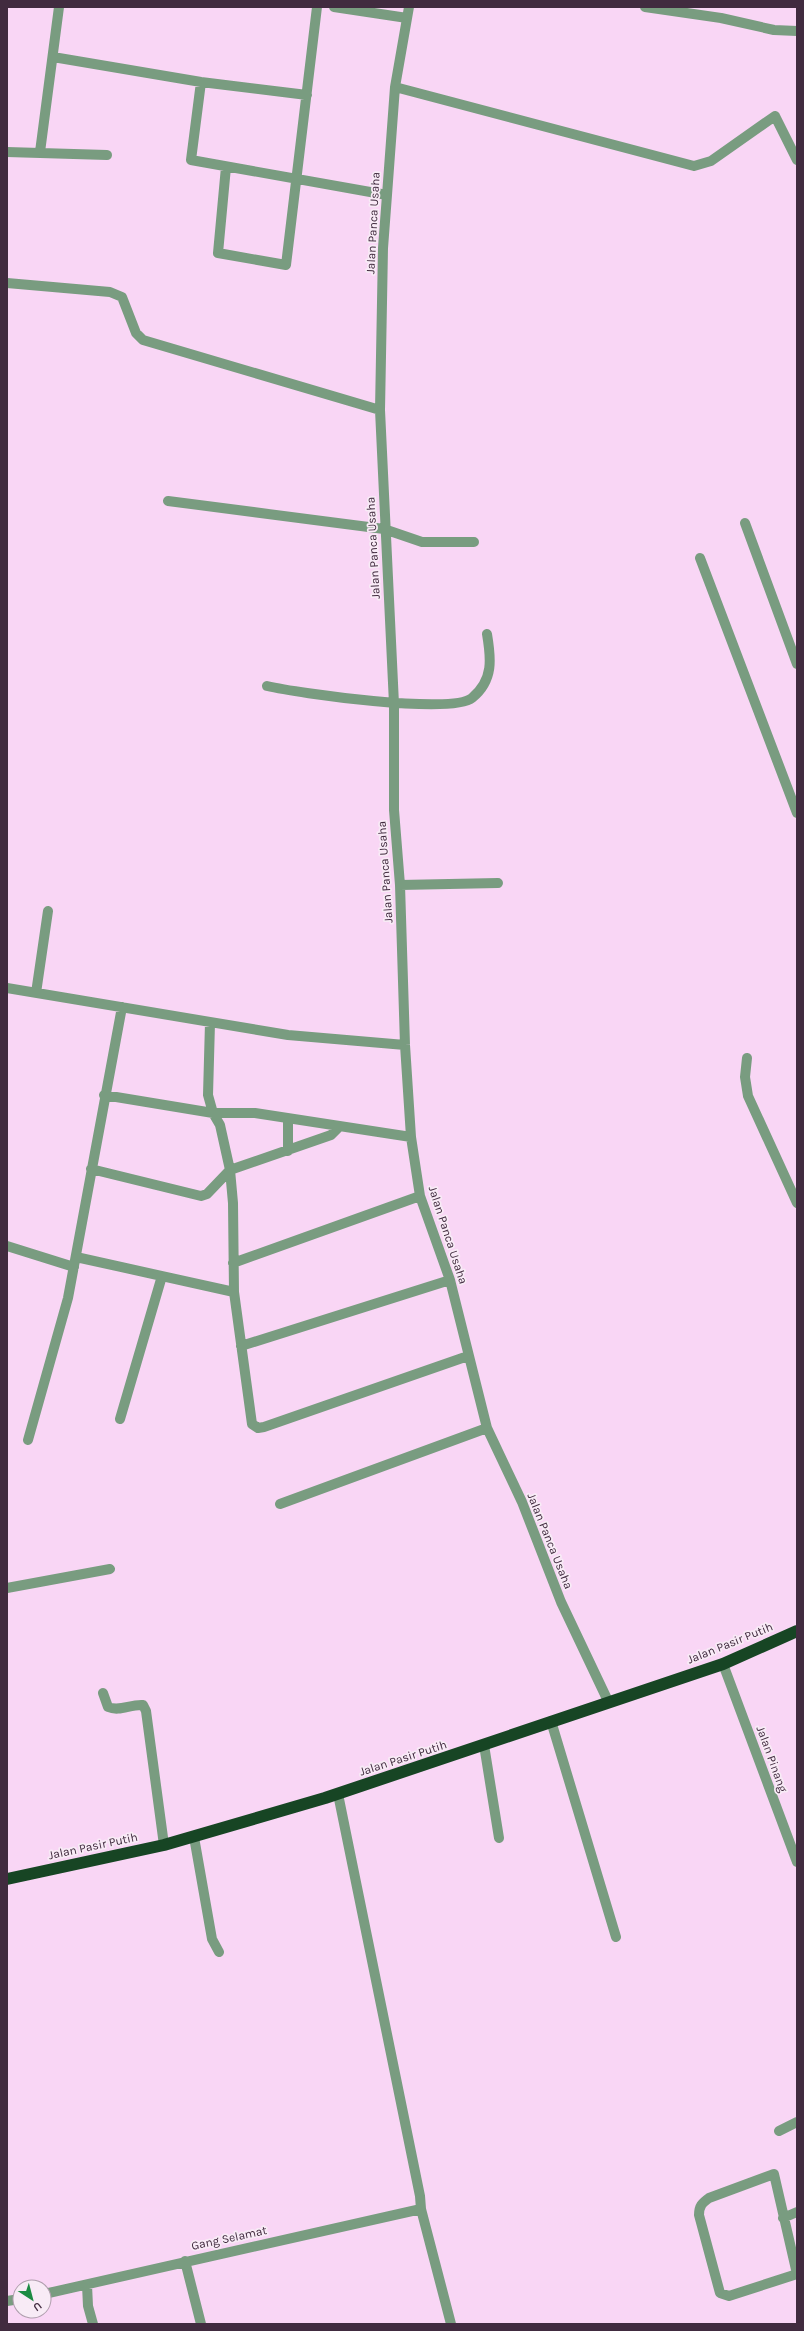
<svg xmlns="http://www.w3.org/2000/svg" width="804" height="2331" font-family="Karla,sans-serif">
	<rect width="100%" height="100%" fill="#f9d6f5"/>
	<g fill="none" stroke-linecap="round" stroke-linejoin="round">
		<path stroke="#799c80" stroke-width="10" d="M334 7 407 18
			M409 7 395 87 387 195 383 248 380 410 394 704V810L400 885 405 1045 411 1137 420 1196 450 1280 487 1428 522 1502 561 1602 608 1701
			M645 7 721 18 774 30 797 31
			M53 57 201 82 307 95
			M201 82 191 160 387 195
			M395 87 694 166 711 161 775 116 797 160
			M7 152 107 155
			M40 152 59 7
			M226 167 218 253 286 265 317 7
			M7 283 110 292 122 297 136 333 143 340 380 410
			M168 501 384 529 422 542H474
			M745 523 797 664
			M700 558 797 813
			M267 686C297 693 452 715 472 698 494 680 491 658 487 634
			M400 885 498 883
			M7 988 288 1035 405 1045
			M36 993 48 911
			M210 1023 208 1095 213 1113 220 1125 230 1170 233 1203 234 1292 252 1424 258 1428 264 1427 468 1356
			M747 1058 745 1077 748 1096 797 1203
			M104 1095 213 1113H255L411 1137
			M288 1151V1119
			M91 1169 201 1196 207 1194 230 1170 331 1135 339 1127
			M7 1246 74 1267
			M76 1257 234 1292
			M233 1263 420 1196
			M241 1346 450 1280
			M120 1419 162 1276
			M28 1440 68 1298 122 1007
			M280 1504 487 1428
			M7 1588 110 1569
			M723 1664 797 1862
			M103 1693 108 1707C120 1712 130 1704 143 1705L146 1711 164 1845
			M551 1721 616 1937
			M484 1745 499 1838
			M338 1794 420 2196 421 2209 451 2324
			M194 1837 212 1939 219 1952
			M779 2131 797 2122
			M783 2218 797 2212
			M185 2261 201 2324
			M797 2274 774 2174 709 2198C702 2203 699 2206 699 2215L720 2293 729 2296 797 2274
			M87 2285 88 2306 93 2324
			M44 2294 421 2209
			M7 2301 20 2299"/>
		<path stroke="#174524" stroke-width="12" d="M7 1879 164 1845 325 1798 723 1664 797 1631"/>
	</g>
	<g text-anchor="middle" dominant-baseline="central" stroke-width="3.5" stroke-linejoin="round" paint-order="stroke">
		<g font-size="12" fill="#412b3f" stroke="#f8ebf6">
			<text transform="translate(373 223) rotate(-87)">Jalan Panca Usaha</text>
			<text transform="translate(373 548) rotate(-93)">Jalan Panca Usaha</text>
			<text transform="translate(385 872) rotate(-94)">Jalan Panca Usaha</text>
			<text transform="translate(448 1235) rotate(72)">Jalan Panca Usaha</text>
			<text transform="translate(550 1541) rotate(68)">Jalan Panca Usaha</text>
			<text transform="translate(730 1643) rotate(-22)">Jalan Pasir Putih</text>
			<text transform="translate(403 1758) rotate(-18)">Jalan Pasir Putih</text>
			<text transform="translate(772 1759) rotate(70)">Jalan Pinang</text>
			<text transform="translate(93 1846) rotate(-12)">Jalan Pasir Putih</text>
			<text transform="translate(229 2238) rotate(-12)">Gang Selamat</text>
		</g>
	</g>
	<rect width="804" height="2331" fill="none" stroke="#412b3f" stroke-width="16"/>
	<g transform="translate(32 2299) rotate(144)"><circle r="19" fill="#f8ebf6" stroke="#af9ead"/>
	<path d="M0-3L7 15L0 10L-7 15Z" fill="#1c8b43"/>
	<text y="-6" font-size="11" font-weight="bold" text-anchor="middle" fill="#412b3f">U</text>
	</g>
</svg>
